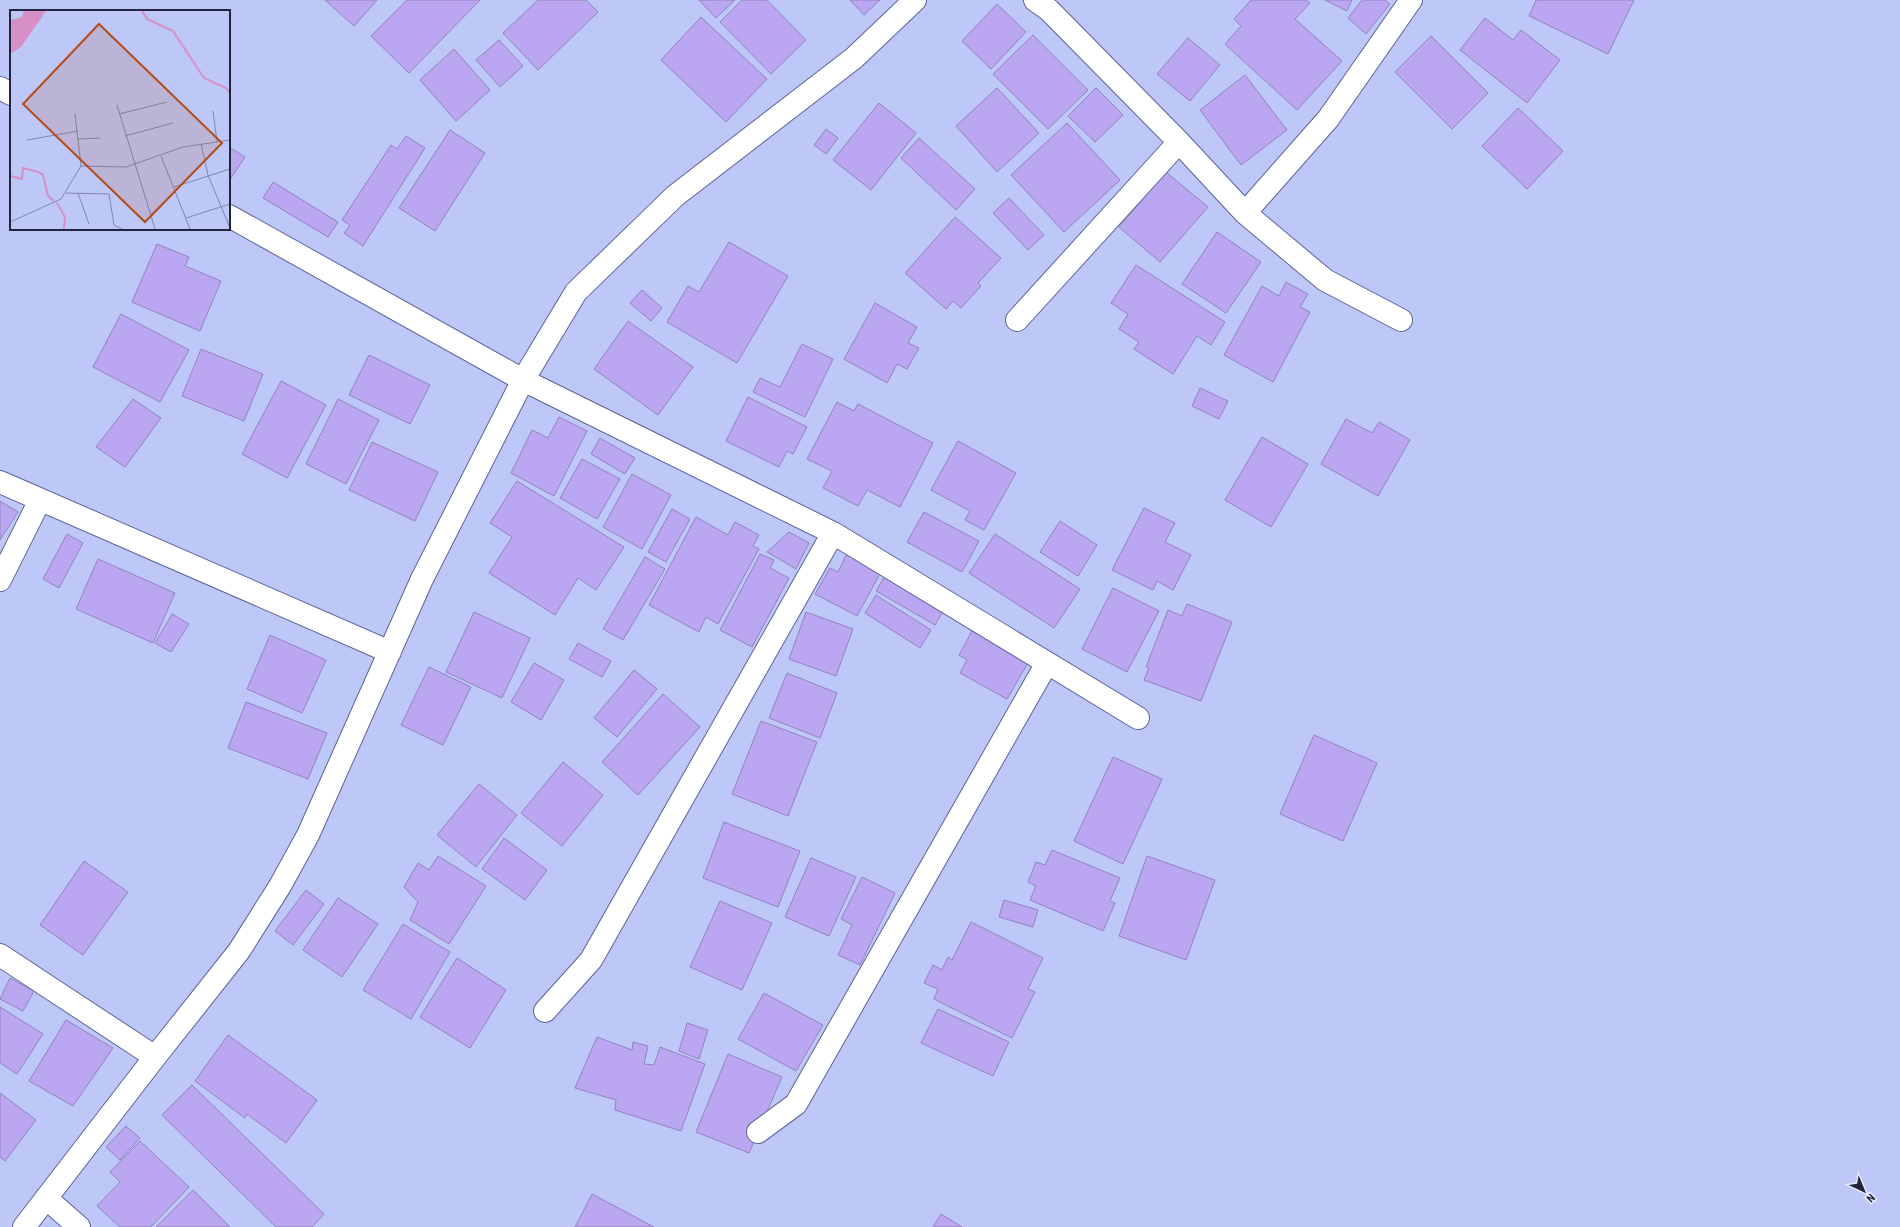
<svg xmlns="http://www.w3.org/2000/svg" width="1900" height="1227" font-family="'Roboto Condensed',sans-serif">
	<rect width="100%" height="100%" fill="#bdc7f8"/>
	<path fill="#baa6f1" stroke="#9283bd" d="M325 0H377L354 26Z
		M407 0H480L409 73 371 36Z
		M538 0H586L598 12 538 70 503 33Z
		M699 0H735L716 18Z
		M742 0H767L806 40 771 74 720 22Z
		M850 0H880L864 15Z
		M1251 0H1306L1310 3 1295 19 1342 61 1297 110 1225 44 1241 26 1234 19Z
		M1325 0H1352L1347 11Z
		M1362 0H1385L1390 4 1366 34 1348 18Z
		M1536 0H1634L1608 54 1529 16Z
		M997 4 1026 32 991 69 962 41Z
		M701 17 767 79 726 122 661 60Z
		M1485 18 1513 40 1521 30 1560 60 1527 103 1460 50Z
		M1033 35 1088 90 1048 129 993 74Z
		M1431 36 1488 93 1452 129 1395 72Z
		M1188 38 1220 65 1190 101 1157 74Z
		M499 40 523 66 500 87 476 60Z
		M454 49 490 90 456 121 420 80Z
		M1245 75 1287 130 1241 165 1200 110Z
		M997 88 1039 133 997 172 956 126Z
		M1096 88 1123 115 1095 142 1068 116Z
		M879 103 916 133 871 190 833 160Z
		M1518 108 1563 151 1527 189 1482 146Z
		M1067 123 1120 180 1064 232 1011 175Z
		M826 129 838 138 826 154 814 145Z
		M450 130 485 153 435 231 399 208Z
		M406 136 425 148 363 246 344 233 350 225 342 220 391 145 397 149Z
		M919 138 975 189 956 210 901 158Z
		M229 147 245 157 229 181Z
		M1166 172 1208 207 1160 262 1119 227Z
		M273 182 338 222 328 237 263 198Z
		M1009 198 1044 235 1028 250 993 213Z
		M955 217 1001 258 978 283 981 286 961 308 953 301 946 309 905 273Z
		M1217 232 1261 262 1226 313 1182 284Z
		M729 242 788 276 737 363 667 322 688 286 699 292Z
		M157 244 189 257 185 266 221 281 200 331 132 302Z
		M1136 265 1225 322 1211 345 1197 336 1173 374 1134 349 1139 342 1119 329 1128 314 1111 303Z
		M1286 282 1308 294 1300 307 1310 312 1273 382 1224 355 1262 286 1279 296Z
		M642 290 662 308 651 321 630 303Z
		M875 303 917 327 908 343 919 348 907 369 897 364 887 383 844 359Z
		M121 314 189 350 160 402 93 367Z
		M628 321 693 367 658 415 594 369Z
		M802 344 833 359 805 417 753 392 760 378 780 387Z
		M201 349 263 374 244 421 182 396Z
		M369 355 430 385 410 424 349 395Z
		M281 381 326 405 287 478 242 454Z
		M1200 388 1228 401 1219 419 1192 406Z
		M748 397 807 427 793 454 787 451 779 467 726 441Z
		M133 399 161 418 125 467 96 447Z
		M338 399 379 420 346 484 306 464Z
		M837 402 854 411 858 404 933 443 900 507 867 490 858 506 823 488 832 471 807 459Z
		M559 417 587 431 554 496 511 473 532 430 548 438Z
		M1346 419 1372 433 1379 422 1410 440 1378 496 1321 464Z
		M1262 437 1308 464 1271 527 1225 500Z
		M600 438 635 458 625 474 591 454Z
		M958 441 1016 473 984 530 965 520 970 511 931 490Z
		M372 442 438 472 415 521 349 490Z
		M582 459 620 479 597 519 560 498Z
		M632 474 671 495 642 549 603 527Z
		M517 481 624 547 596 590 578 578 555 615 489 573 512 537 490 523Z
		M0 501 18 512 0 540Z
		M1144 508 1175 523 1165 542 1191 555 1173 590 1157 581 1153 590 1112 570Z
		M672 509 690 519 666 562 648 552Z
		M924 512 979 541 962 572 907 542Z
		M696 517 728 535 735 522 759 535 753 546 759 549 718 624 706 617 699 632 649 605Z
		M1060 521 1097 545 1078 576 1040 552Z
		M789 532 809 543 796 569 767 552Z
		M67 534 83 543 59 588 43 579Z
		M995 534 1080 589 1054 628 969 573Z
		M847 553 881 572 857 616 815 594 830 568 838 572Z
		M760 554 774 560 770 568 789 578 752 647 720 630Z
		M645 557 665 569 623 640 603 629Z
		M98 559 175 593 153 643 76 609Z
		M886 574 945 608 935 625 876 591Z
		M1113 588 1159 611 1127 672 1082 649Z
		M876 595 931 630 920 648 865 613Z
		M1187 604 1232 622 1201 701 1144 680 1149 668 1146 667 1168 610 1182 616Z
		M474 612 530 638 502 698 446 672Z
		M806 612 853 629 836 676 789 659Z
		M172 614 189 624 171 652 155 643Z
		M972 631 1028 663 1007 699 960 673 967 660 959 655Z
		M270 635 326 660 302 713 247 689Z
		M578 643 611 661 602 677 569 659Z
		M534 663 564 680 541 720 511 702Z
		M429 667 471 687 443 745 401 725Z
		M634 670 657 689 617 737 594 718Z
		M787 673 837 693 820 738 769 718Z
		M663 694 700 727 638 795 602 762Z
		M246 702 327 733 308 779 228 748Z
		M761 721 817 742 788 816 732 794Z
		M1314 735 1377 763 1343 841 1280 814Z
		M1113 757 1162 779 1123 864 1074 841Z
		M563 762 603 795 562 846 521 813Z
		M479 784 517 815 476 867 437 835Z
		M724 822 800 851 778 907 703 878Z
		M504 838 547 870 525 900 482 869Z
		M1052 850 1120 878 1110 901 1115 903 1103 931 1030 900 1036 886 1028 882 1036 862 1045 865Z
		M438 856 486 886 449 944 410 920 418 902 404 887 418 863 429 870Z
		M1147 856 1215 880 1186 960 1119 936Z
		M811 858 856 877 829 936 785 917Z
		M84 861 128 892 83 955 40 925Z
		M862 877 895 893 860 965 838 955 852 925 841 919Z
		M306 890 324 904 293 945 275 931Z
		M338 898 378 924 342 977 303 950Z
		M1004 900 1038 910 1033 927 999 917Z
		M720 901 772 923 742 990 690 967Z
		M971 922 1043 958 1028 989 1035 992 1012 1038 934 999 938 989 924 983 933 965 942 970 948 957 952 960Z
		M403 924 450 952 411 1019 363 990Z
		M457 958 506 990 470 1048 420 1017Z
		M10 978 34 991 23 1011 0 999Z
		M764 993 823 1025 796 1071 738 1039Z
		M0 1007 43 1034 17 1074 0 1063Z
		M938 1009 1009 1042 993 1076 921 1043Z
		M66 1020 113 1048 73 1106 29 1081Z
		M687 1023 708 1030 699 1059 679 1051Z
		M228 1035 317 1100 286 1143 247 1114 245 1118 195 1081Z
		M597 1037 632 1050 633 1042 648 1046 644 1064 654 1065 660 1047 705 1064 681 1131 615 1110 616 1100 575 1088Z
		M728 1054 782 1077 749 1153 696 1132Z
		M192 1085 324 1214 312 1227H276L162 1115Z
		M0 1093 36 1120 5 1161 0 1157Z
		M126 1126 140 1138 120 1160 106 1147Z
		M140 1141 189 1187 151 1227H120L97 1206 120 1182 110 1172Z
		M193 1190 230 1227H156Z
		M592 1194 654 1227H575Z
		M941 1214 962 1227H933Z"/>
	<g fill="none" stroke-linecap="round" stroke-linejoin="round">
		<g stroke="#5b649a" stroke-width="24">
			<path id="street" d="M1035 0 1049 10 1179 142 1245 213 1325 280 1401 320
				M0 88 11 94
				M1245 213 1328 119 1411 0
				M229 216 523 380 833 533 1138 718
				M1017 320 1179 142
				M0 482 390 652
				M0 580 40 500
				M0 955 155 1057
				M545 1011 591 960 833 533
				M758 1132 796 1104 1047 663
				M46 1198 79 1227
				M24 1227 155 1057 239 951 280 886 308 835 422 579 523 380 576 292 675 196 854 58 915 0"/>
		</g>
		<use href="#street" stroke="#fff" stroke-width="22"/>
	</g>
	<g transform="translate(10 10)">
		<rect width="220" height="220" fill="#bdc7f8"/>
		<path d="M14 1H36L11 37 0 44V10L12 7Z" fill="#d690c5"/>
		<path fill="none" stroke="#d690c5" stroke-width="2" d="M132 1 137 9 163 21 194 68 216 78 220 83M0 166 12 169 13 158 28 162 33 165 38 186 44 191M47 193 55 207 54 219"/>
		<path fill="none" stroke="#7f87ad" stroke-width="1" d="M107 95 145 219M203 101 207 132M65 104 71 156M109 104 157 92M115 126 163 113M68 129 90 128M17 130 68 121M191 134 198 165 220 218M151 146 180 219M164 177 220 159M56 183 99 184 104 215 112 219M68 183 79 214M176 208 220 194M0 212 51 189 71 156 116 157 173 137 220 130"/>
		<path fill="#b64c18" fill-opacity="0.15" stroke="#b64c18" stroke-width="2" d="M89 14 212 133 135 212 13 94Z"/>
		<rect width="220" height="220" fill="none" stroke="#22263d" stroke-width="2"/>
	</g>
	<g transform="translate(1864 1191) rotate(136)" stroke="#e5eafd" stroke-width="3" paint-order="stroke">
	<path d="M0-3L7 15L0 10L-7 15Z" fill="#22263d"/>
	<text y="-6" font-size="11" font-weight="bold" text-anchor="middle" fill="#22263d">N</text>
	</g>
</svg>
